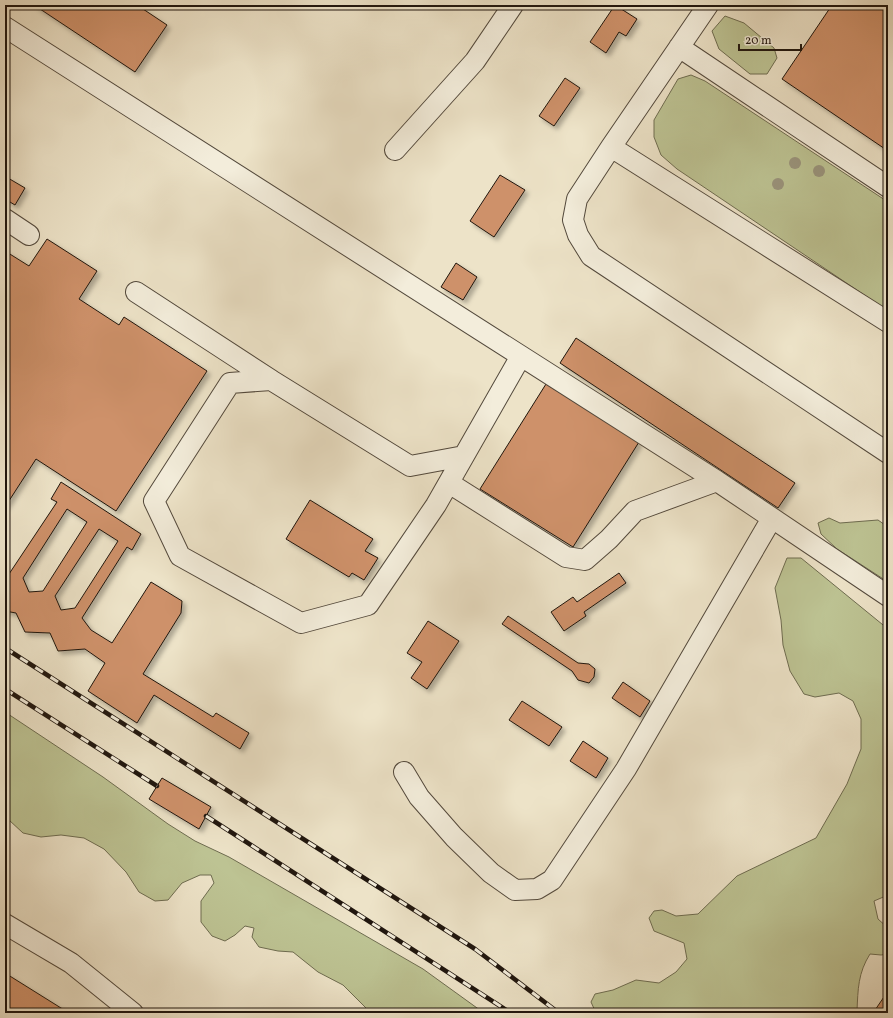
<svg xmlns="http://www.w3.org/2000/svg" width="893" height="1018" font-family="Vollkorn,serif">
	<defs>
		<filter id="shadow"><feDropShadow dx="3.5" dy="3.5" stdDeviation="2" flood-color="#0004"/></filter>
	</defs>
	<rect width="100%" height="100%" fill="#ede3c8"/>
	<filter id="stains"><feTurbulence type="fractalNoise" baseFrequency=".005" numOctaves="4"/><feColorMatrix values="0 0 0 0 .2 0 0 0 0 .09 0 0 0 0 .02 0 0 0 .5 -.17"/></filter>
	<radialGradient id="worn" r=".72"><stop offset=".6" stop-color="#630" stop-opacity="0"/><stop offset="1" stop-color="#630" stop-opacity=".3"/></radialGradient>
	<path fill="#bdc393" stroke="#6e6c50" d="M725 16 744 23 774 48 777 58 767 74H750L719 49 712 31Z
		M691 75 705 81 888 202V311L677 169 661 155 654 137V120L678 79Z
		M829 518 840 523 878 520 888 527V582L837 549 821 534 818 523Z
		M787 558H801L888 629V895L874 901 878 919 888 928V954L881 955 870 954C858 973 858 989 857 1011L856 1013H596L591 1002 595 994 613 990 636 980 659 983 676 972 687 959 684 943 654 931 649 918 654 911 662 910 676 916 698 914 737 876 816 838 847 784 861 749V719L853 701 839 693 815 697 804 694 790 671 783 645 781 620 775 588Z
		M5 712 103 777 168 824 195 841 229 857 423 969 484 1013H377L368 1010 343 985 318 972 293 952 278 951 259 947 252 937 254 928 245 926 235 935 225 941 212 936 201 922V901L214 883 211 875H200L182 883 168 900 155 901 139 892 126 872 104 849 84 838 61 835 41 837 23 833 9 820 5 801Z"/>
	<path fill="#ce916a" stroke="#20160e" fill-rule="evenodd" filter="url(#shadow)" d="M34 5H137L167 25 135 72Z
		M615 5 637 19 626 36 619 32 606 53 590 42Z
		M832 5H888V151L782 79Z
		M565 78 580 88 554 126 539 116Z
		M500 175 525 190 494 237 470 221Z
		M8 178 25 188 15 205 5 199V183Z
		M47 239 97 271 79 299 119 325 124 317 207 371 116 511 36 459 5 507V251L29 266Z
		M456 263 477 277 463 300 441 287Z
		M576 338 795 483 778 508 560 363Z
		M546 384 639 442 573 547 480 489Z
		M61 482 141 534 132 550 127 547 82 618 91 630 112 643 151 582 182 601 181 613 143 674 213 717 216 713 249 733 240 749 154 695 137 723 88 691 105 663 85 649 58 651 50 633 25 632 16 613 5 611V575L9 574 57 502 51 499ZM67 509 87 522 43 591 29 592 23 578ZM99 529 118 541 75 608 61 610 55 596Z
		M310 500 373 539 365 551 378 558 364 580 352 573 349 577 286 539Z
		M619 573 626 583 584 612 586 616 564 631 551 612 573 597 577 602Z
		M508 616 578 663 589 664 595 669 594 677 589 683 578 680 572 671 502 624Z
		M428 621 459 641 427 689 411 678 422 662 407 653Z
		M623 682 650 701 640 717 612 698Z
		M522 701 562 727 549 746 509 720Z
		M583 741 608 758 596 778 570 761Z
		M162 778 211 807 199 829 149 799Z
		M5 973 69 1013H5Z
		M888 991V1013H873Z"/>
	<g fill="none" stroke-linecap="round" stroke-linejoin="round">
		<g stroke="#53493c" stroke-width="22">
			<path id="minor" d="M708 5 611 147 577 199 573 220 578 235 591 256 888 453
				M5 27 717 481 888 596
				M679 47 888 187
				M611 147 888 322
				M395 150 475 61 513 5
				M5 219 29 235
				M136 292 271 380
				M464 456 410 466 271 380 230 383 154 501 180 556 301 623 368 605 436 505 521 356
				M449 483 566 557 585 560 609 539 635 511 717 481
				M404 772 419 797 454 837 491 873 515 890 537 889 552 880 626 769 772 518
				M5 924 71 963 133 1013"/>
		</g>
		<use href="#minor" stroke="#f3eddb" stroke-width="20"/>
		<g stroke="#20160e" stroke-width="4.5">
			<path id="rail" d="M5 648 475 949 559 1013
				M5 689 157 786
				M206 816 511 1013"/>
		</g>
		<use href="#rail" stroke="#f3eddb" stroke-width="3" stroke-dasharray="9" stroke-linecap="butt"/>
	</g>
	<g fill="#9a947c">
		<circle cx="795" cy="163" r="6"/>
		<circle cx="819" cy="171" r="6"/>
		<circle cx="778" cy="184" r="6"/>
	</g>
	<rect width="893" height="1018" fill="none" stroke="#ede3c8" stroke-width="20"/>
	<rect x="6" y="6" width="881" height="1006" fill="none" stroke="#20160e" stroke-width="2"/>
	<rect x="10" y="10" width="873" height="998" fill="none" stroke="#20160e"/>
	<path d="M739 44v6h62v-6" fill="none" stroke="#20160e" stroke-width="2"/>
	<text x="745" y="44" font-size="12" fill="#20160e" stroke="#f3eddb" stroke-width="3" paint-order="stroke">20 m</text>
	<rect width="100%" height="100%" filter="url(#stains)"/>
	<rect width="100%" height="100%" fill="url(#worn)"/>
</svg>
